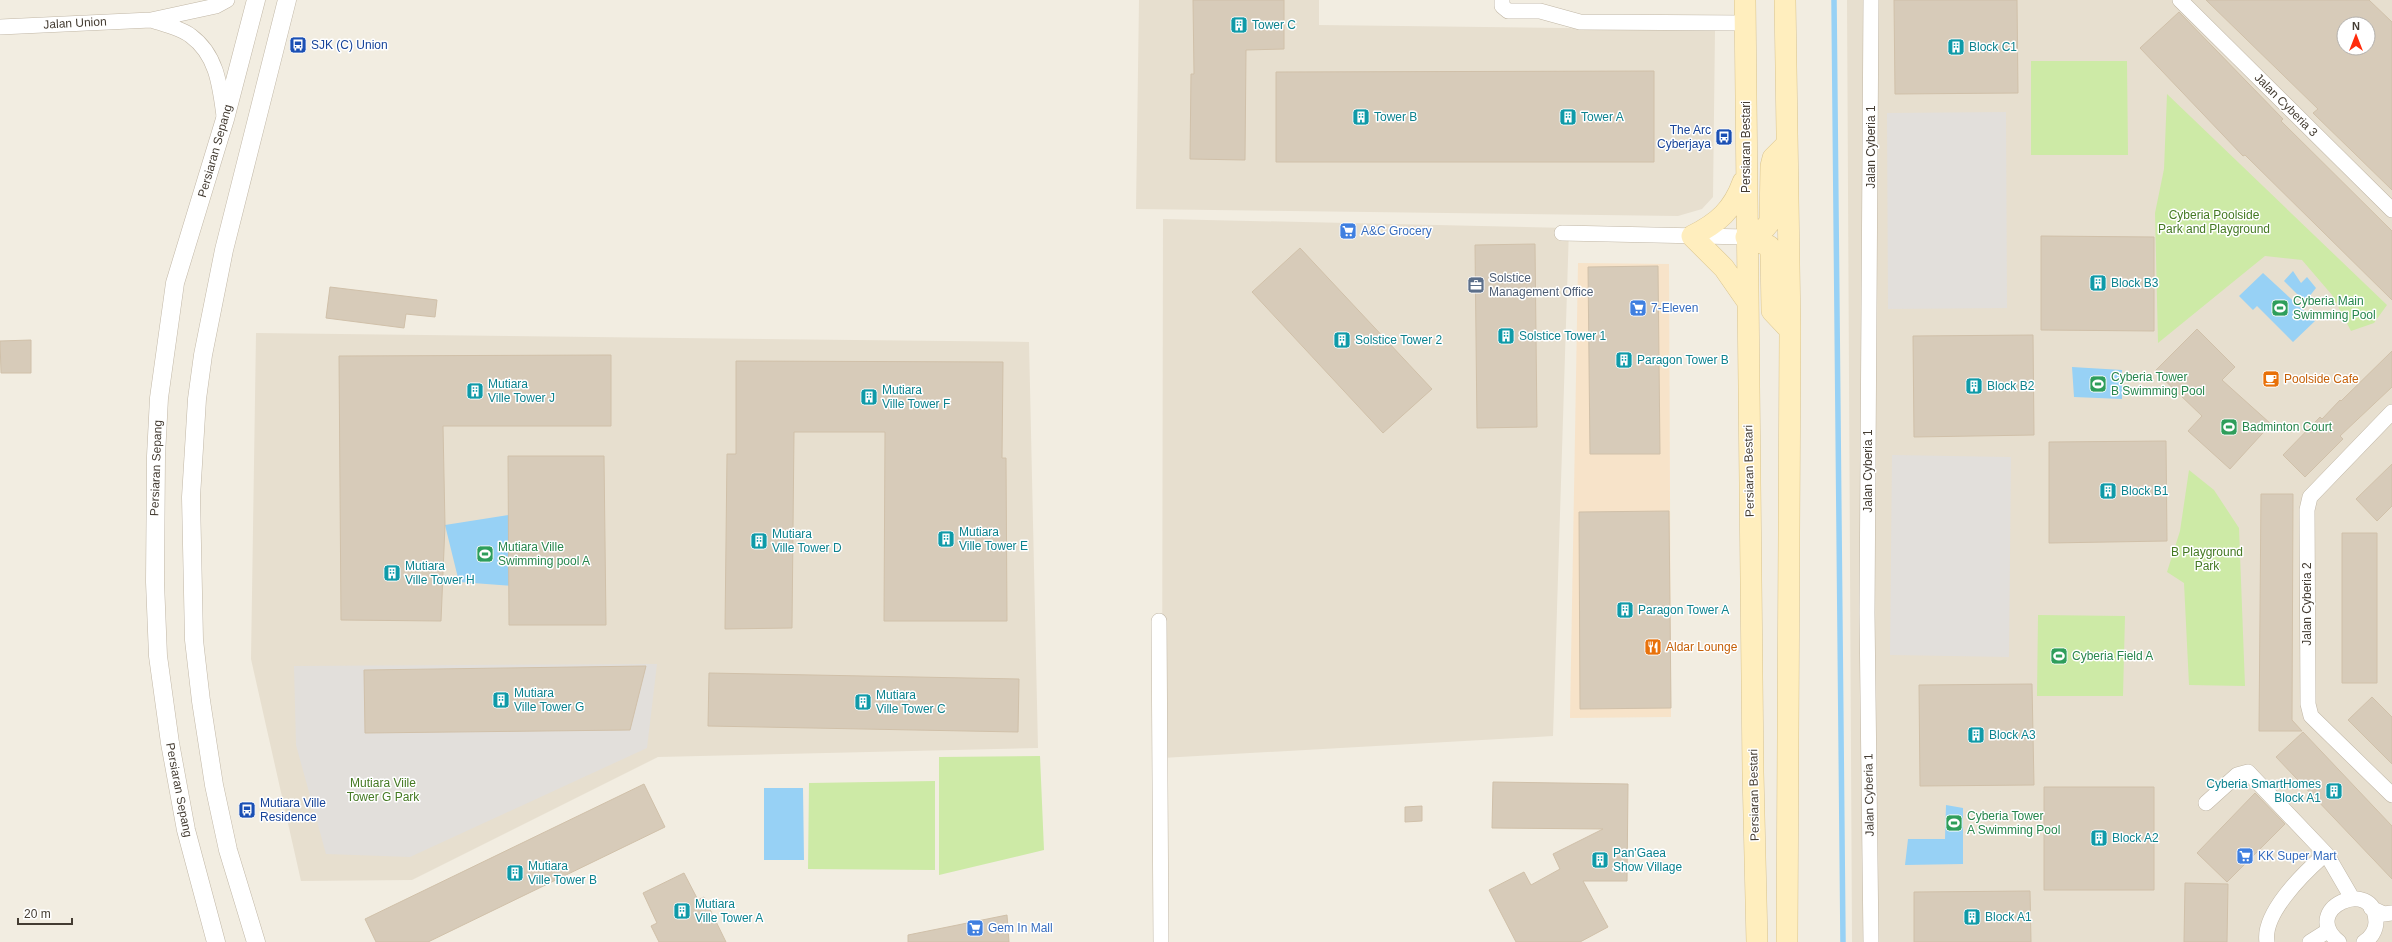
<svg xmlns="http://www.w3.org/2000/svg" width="2392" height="942" font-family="Helvetica,sans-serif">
	<rect width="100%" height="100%" fill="#f2ede1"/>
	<path fill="#e7dfcf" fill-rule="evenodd" d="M1139 0H1319V25L1715 30 1713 197 1702 209 1678 216 1136 209Z
		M1847 0H2392V942H1852ZM2344 24H2368V48H2344Z
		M1163 219 1569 228 1553 736 1162 758Z
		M256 333 1029 342 1038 748 658 757 412 880 301 881 251 659Z"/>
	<path fill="#f7e3c9" d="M1578 263 1669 264 1671 717 1570 718Z"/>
	<path fill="#cdeaa6" d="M2031 61H2127L2128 155H2031Z
		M2167 94 2387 305 2374 323 2351 331 2332 295 2302 260 2265 256 2158 343 2155 213 2164 169Z
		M2189 470 2214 490 2239 528 2245 686 2189 685 2184 583 2167 572 2180 531Z
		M2038 615 2125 616 2123 696H2037Z
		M1040 756 1044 850 939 875V757Z
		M935 781V870L808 869 809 783Z"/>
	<path fill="#e2dfdb" d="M2006 112 2007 308 1888 309 1887 113Z
		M1892 455 2011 457 2009 657 1890 655Z
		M657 664 647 748 410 857 326 854 296 745 294 666Z"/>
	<path fill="#97d1f5" d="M2293 271 2301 283 2307 277 2316 288 2305 302 2284 281Z
		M2263 273 2315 321 2293 342 2257 306 2253 310 2239 296Z
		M2072 367 2122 370V399L2074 397Z
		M522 513 515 586 459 582 445 525Z
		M764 788H803L804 860H764Z
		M1946 805 1963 808V864L1905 865 1908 839H1945Z"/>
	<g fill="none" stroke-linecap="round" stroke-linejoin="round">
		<path stroke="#97d1f5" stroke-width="5.5" d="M1834 0 1843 942"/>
	</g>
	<path fill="#d7cbb9" stroke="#d0c0a9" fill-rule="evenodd" d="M1193 0H1284V49L1246 50 1245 160 1190 159 1191 74H1194Z
		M1894 0H2017L2018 93 1895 94Z
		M2206 0H2369L2392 22V190L2313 113 2318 109ZM2344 24H2368V48H2344Z
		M2179 12 2283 119 2281 121 2392 231V300L2245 155 2243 156 2140 48Z
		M1654 71V162H1276V72Z
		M2041 236 2154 237V331L2041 330Z
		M1535 244 1537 427 1477 428 1475 245Z
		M1300 248 1432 389 1383 433 1252 292Z
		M1658 266 1660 454H1590L1588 267Z
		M330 287 437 300 435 317 406 314 404 328 326 318Z
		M2197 329 2235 367 2222 380 2271 424 2230 469 2188 431 2202 416 2155 371Z
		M2033 335 2034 435 1914 437 1913 336Z
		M31 340V373H1L0 341Z
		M2392 351V387L2340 436 2343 439 2305 477 2283 455 2320 417 2322 419 2340 400 2341 401Z
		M611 355V426H443L445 525 441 621 341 620 339 356Z
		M736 361 1003 362 1002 458H1006L1007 621H884L885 432H794L792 628 725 629 727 454H736Z
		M2166 441 2167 541 2049 543V442Z
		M508 456H604L606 625H509Z
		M2392 464V506L2377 521 2356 499Z
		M2261 494H2293L2292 720 2302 731H2259Z
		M1669 511 1671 708 1580 709 1579 512Z
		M2342 533H2377V683H2342Z
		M646 666 630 730 365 733 364 670Z
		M709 673 1019 679 1018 732 708 726Z
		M2032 684 2034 785 1920 786 1919 685Z
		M2372 697 2392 717V764L2348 720Z
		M2303 732 2392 826V879L2276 757Z
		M1493 782 1628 784 1627 881H1583L1608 927 1580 942H1516L1489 890 1524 872 1531 885 1560 869 1553 854 1603 829 1492 828Z
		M644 784 665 827 428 942H376L365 919Z
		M2044 787H2154V890H2044Z
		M2255 793 2285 824 2227 882 2197 853Z
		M1422 806V821L1405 822V807Z
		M684 873 698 900 704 897 726 942H659L651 926 657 923 643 893Z
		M2185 883 2228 884 2227 942H2184Z
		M2030 891 2031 942H1914V892Z
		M1007 915 1009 942H908V935Z"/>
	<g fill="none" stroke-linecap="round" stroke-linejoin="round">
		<g stroke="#c1b7a6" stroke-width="16">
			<path id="minor" d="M1502 0V6L1508 11H1540L1580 22 1745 23
				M2180 0 2392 210
				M0 27 151 20
				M224 116C220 86 217 55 191 36 181 28 163 24 151 20L216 6 227 0
				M1562 233 1746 237
				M2392 412 2310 497 2307 510 2308 704 2311 716 2392 795
				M1159 621 1161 942
				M2206 803 2237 775 2248 772 2327 855
				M2371 908 2384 914 2392 913
				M1871 942 1867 613 1871 0
				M2267 942C2262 914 2303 874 2322 857L2327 855 2352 898
				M2310 942 2329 930
				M2339 942C2298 909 2375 875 2376 922 2376 930 2371 938 2364 942"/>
		</g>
		<g stroke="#c1b7a6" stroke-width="19">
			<path id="tertiary" d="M216 942 186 830 170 743 158 656 155 582 156 456 159 398 175 283 225 119 256 0
				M256 942 228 850 214 785 201 701 194 640 191 497 197 399 203 355 224 250 287 0"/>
		</g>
		<g stroke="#d9c48f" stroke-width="22">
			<path id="secondary" d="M1745 0 1753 772 1757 942
				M1785 0 1790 330 1787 942
				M1743 182C1733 210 1718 223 1692 236L1724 268 1747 301
				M1746 237 1769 246 1771 253 1772 311 1790 330
				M1746 237 1765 228 1770 222 1771 166 1773 158 1787 144"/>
		</g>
		<use href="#minor" stroke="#fff" stroke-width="15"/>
		<use href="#tertiary" stroke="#fff" stroke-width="18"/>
		<use href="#secondary" stroke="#ffeebe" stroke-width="21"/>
	</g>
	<defs>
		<g id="building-square" transform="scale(0.9)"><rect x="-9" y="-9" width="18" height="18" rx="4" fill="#0f9aa8" stroke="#fff"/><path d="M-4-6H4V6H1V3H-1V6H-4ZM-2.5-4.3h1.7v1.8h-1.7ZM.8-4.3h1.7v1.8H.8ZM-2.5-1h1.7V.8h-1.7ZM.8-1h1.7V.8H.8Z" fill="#fff"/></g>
		<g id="bus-square" transform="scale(0.9)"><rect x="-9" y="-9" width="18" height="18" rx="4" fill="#1a4fb4" stroke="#fff"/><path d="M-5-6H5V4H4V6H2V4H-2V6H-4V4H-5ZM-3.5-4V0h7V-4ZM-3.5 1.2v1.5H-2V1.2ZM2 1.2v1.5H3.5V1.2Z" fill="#fff"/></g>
		<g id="supermarket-square" transform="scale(0.9)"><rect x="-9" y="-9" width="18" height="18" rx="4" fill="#3f7fe0" stroke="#fff"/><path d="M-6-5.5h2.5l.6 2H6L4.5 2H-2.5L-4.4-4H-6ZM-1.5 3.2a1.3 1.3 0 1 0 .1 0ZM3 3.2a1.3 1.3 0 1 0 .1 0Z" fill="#fff"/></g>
		<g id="office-square" transform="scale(0.9)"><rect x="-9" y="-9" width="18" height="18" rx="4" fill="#5c6f8a" stroke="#fff"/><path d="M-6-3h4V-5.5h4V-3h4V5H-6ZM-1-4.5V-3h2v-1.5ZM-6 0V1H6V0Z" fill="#fff"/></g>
		<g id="stadium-square" transform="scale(0.9)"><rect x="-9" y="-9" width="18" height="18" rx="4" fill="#2e9e5b" stroke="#fff"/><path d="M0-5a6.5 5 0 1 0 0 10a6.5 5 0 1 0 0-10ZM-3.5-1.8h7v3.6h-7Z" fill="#fff"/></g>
		<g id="cafe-square" transform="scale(0.9)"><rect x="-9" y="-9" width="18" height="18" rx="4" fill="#e8710a" stroke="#fff"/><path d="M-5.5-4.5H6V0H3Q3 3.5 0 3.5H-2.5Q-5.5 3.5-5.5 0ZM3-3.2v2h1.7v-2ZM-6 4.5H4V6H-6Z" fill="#fff"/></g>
		<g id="restaurant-square" transform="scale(0.9)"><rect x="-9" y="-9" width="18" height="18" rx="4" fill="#e8710a" stroke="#fff"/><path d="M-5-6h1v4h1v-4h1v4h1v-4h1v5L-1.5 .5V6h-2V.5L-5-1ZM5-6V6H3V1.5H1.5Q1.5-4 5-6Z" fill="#fff"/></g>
	</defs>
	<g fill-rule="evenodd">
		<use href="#building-square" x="1239" y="25"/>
		<use href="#bus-square" x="298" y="45"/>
		<use href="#building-square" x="1956" y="47"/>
		<use href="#building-square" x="1361" y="117"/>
		<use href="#building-square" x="1568" y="117"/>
		<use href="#bus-square" x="1724" y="137"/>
		<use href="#supermarket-square" x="1348" y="231"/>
		<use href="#building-square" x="2098" y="283"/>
		<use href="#office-square" x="1476" y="285"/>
		<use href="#supermarket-square" x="1638" y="308"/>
		<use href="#stadium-square" x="2280" y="308"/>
		<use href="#building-square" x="1506" y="336"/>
		<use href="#building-square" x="1342" y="340"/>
		<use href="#building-square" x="1624" y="360"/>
		<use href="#cafe-square" x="2271" y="379"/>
		<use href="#stadium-square" x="2098" y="384"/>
		<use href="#building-square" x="1974" y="386"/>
		<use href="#building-square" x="475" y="391"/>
		<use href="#building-square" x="869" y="397"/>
		<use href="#stadium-square" x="2229" y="427"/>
		<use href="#building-square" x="2108" y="491"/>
		<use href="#building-square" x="946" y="539"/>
		<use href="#building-square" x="759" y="541"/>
		<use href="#stadium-square" x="485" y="554"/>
		<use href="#building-square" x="392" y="573"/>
		<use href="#building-square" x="1625" y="610"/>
		<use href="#restaurant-square" x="1653" y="647"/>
		<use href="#stadium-square" x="2059" y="656"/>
		<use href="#building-square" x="501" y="700"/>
		<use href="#building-square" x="863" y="702"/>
		<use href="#building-square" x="1976" y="735"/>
		<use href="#building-square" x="2334" y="791"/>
		<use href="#bus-square" x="247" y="810"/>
		<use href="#stadium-square" x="1954" y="823"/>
		<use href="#building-square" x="2099" y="838"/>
		<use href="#supermarket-square" x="2245" y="856"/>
		<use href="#building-square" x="1600" y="860"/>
		<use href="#building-square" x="515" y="873"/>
		<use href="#building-square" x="682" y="911"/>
		<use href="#building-square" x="1972" y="917"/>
		<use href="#supermarket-square" x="975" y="928"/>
	</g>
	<g text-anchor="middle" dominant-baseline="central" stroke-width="3" stroke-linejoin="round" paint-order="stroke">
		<g font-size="12" fill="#443c32" stroke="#fff">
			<text transform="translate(75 23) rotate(-3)">Jalan Union</text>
			<text transform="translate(2286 105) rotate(45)">Jalan Cyberia 3</text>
			<text transform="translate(1746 147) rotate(-90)">Persiaran Bestari</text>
			<text transform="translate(1871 147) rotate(-90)">Jalan Cyberia 1</text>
			<text transform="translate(215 151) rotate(-74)">Persiaran Sepang</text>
			<text transform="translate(156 468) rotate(-88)">Persiaran Sepang</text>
			<text transform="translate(1749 471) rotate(-91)">Persiaran Bestari</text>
			<text transform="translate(1868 471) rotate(-90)">Jalan Cyberia 1</text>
			<text transform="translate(2307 604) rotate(-90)">Jalan Cyberia 2</text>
			<text transform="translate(179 790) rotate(79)">Persiaran Sepang</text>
			<text transform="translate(1754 795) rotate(-91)">Persiaran Bestari</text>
			<text transform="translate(1869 795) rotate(-91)">Jalan Cyberia 1</text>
		</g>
		<g font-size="12" fill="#0d838f" stroke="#fff" text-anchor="start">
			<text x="1252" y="25">Tower C</text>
			<text x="1969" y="47">Block C1</text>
			<text x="1374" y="117">Tower B</text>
			<text x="1581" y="117">Tower A</text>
			<text x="2111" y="283">Block B3</text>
			<text x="1519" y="336">Solstice Tower 1</text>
			<text x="1355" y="340">Solstice Tower 2</text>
			<text x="1637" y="360">Paragon Tower B</text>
			<text x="488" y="384">Mutiara<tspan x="488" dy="14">Ville Tower J</tspan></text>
			<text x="1987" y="386">Block B2</text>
			<text x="882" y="390">Mutiara<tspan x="882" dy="14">Ville Tower F</tspan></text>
			<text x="2121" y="491">Block B1</text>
			<text x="959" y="532">Mutiara<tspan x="959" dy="14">Ville Tower E</tspan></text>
			<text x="772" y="534">Mutiara<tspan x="772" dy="14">Ville Tower D</tspan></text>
			<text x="405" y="566">Mutiara<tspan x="405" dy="14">Ville Tower H</tspan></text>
			<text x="1638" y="610">Paragon Tower A</text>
			<text x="514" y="693">Mutiara<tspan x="514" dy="14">Ville Tower G</tspan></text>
			<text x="876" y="695">Mutiara<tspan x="876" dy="14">Ville Tower C</tspan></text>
			<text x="1989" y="735">Block A3</text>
			<text x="2321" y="784" text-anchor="end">Cyberia SmartHomes<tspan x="2321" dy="14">Block A1</tspan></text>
			<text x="2112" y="838">Block A2</text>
			<text x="1613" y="853">Pan'Gaea<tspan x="1613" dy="14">Show Village</tspan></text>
			<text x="528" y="866">Mutiara<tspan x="528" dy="14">Ville Tower B</tspan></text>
			<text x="695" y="904">Mutiara<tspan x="695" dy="14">Ville Tower A</tspan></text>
			<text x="1985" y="917">Block A1</text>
		</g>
		<g font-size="12" fill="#164399" stroke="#fff" text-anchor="start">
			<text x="311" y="45">SJK (C) Union</text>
			<text x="1711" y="130" text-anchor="end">The Arc<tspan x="1711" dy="14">Cyberjaya</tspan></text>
			<text x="260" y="803">Mutiara Ville<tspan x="260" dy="14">Residence</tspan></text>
		</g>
		<g font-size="12" fill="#447922" stroke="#fff">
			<text x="2214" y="215">Cyberia Poolside<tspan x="2214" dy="14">Park and Playground</tspan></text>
			<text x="2207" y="552">B Playground<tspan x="2207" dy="14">Park</tspan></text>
			<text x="383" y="783">Mutiara Viile<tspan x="383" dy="14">Tower G Park</tspan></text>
		</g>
		<g font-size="12" fill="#366cbe" stroke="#fff" text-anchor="start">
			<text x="1361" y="231">A&amp;C Grocery</text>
			<text x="1651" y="308">7-Eleven</text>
			<text x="2258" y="856">KK Super Mart</text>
			<text x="988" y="928">Gem In Mall</text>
		</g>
		<g font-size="12" fill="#4e5e75" stroke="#fff" text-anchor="start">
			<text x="1489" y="278">Solstice<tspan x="1489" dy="14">Management Office</tspan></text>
		</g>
		<g font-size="12" fill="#27864d" stroke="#fff" text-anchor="start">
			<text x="2293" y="301">Cyberia Main<tspan x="2293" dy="14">Swimming Pool</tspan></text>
			<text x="2111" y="377">Cyberia Tower<tspan x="2111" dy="14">B Swimming Pool</tspan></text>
			<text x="2242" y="427">Badminton Court</text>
			<text x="498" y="547">Mutiara Ville<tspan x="498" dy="14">Swimming pool A</tspan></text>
			<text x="2072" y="656">Cyberia Field A</text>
			<text x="1967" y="816">Cyberia Tower<tspan x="1967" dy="14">A Swimming Pool</tspan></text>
		</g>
		<g font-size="12" fill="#c56008" stroke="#fff" text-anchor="start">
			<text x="2284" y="379">Poolside Cafe</text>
			<text x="1666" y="647">Aldar Lounge</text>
		</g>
	</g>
	<g transform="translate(2356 36)"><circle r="19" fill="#ffffff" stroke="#b4b1ad"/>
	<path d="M0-3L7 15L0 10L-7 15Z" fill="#ff2b0b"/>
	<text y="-6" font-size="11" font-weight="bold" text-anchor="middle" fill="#443c32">N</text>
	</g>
	<path d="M18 918v6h54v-6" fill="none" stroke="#443c32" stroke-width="2"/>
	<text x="24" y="918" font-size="12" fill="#443c32" stroke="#ffffff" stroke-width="3" paint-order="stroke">20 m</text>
</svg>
